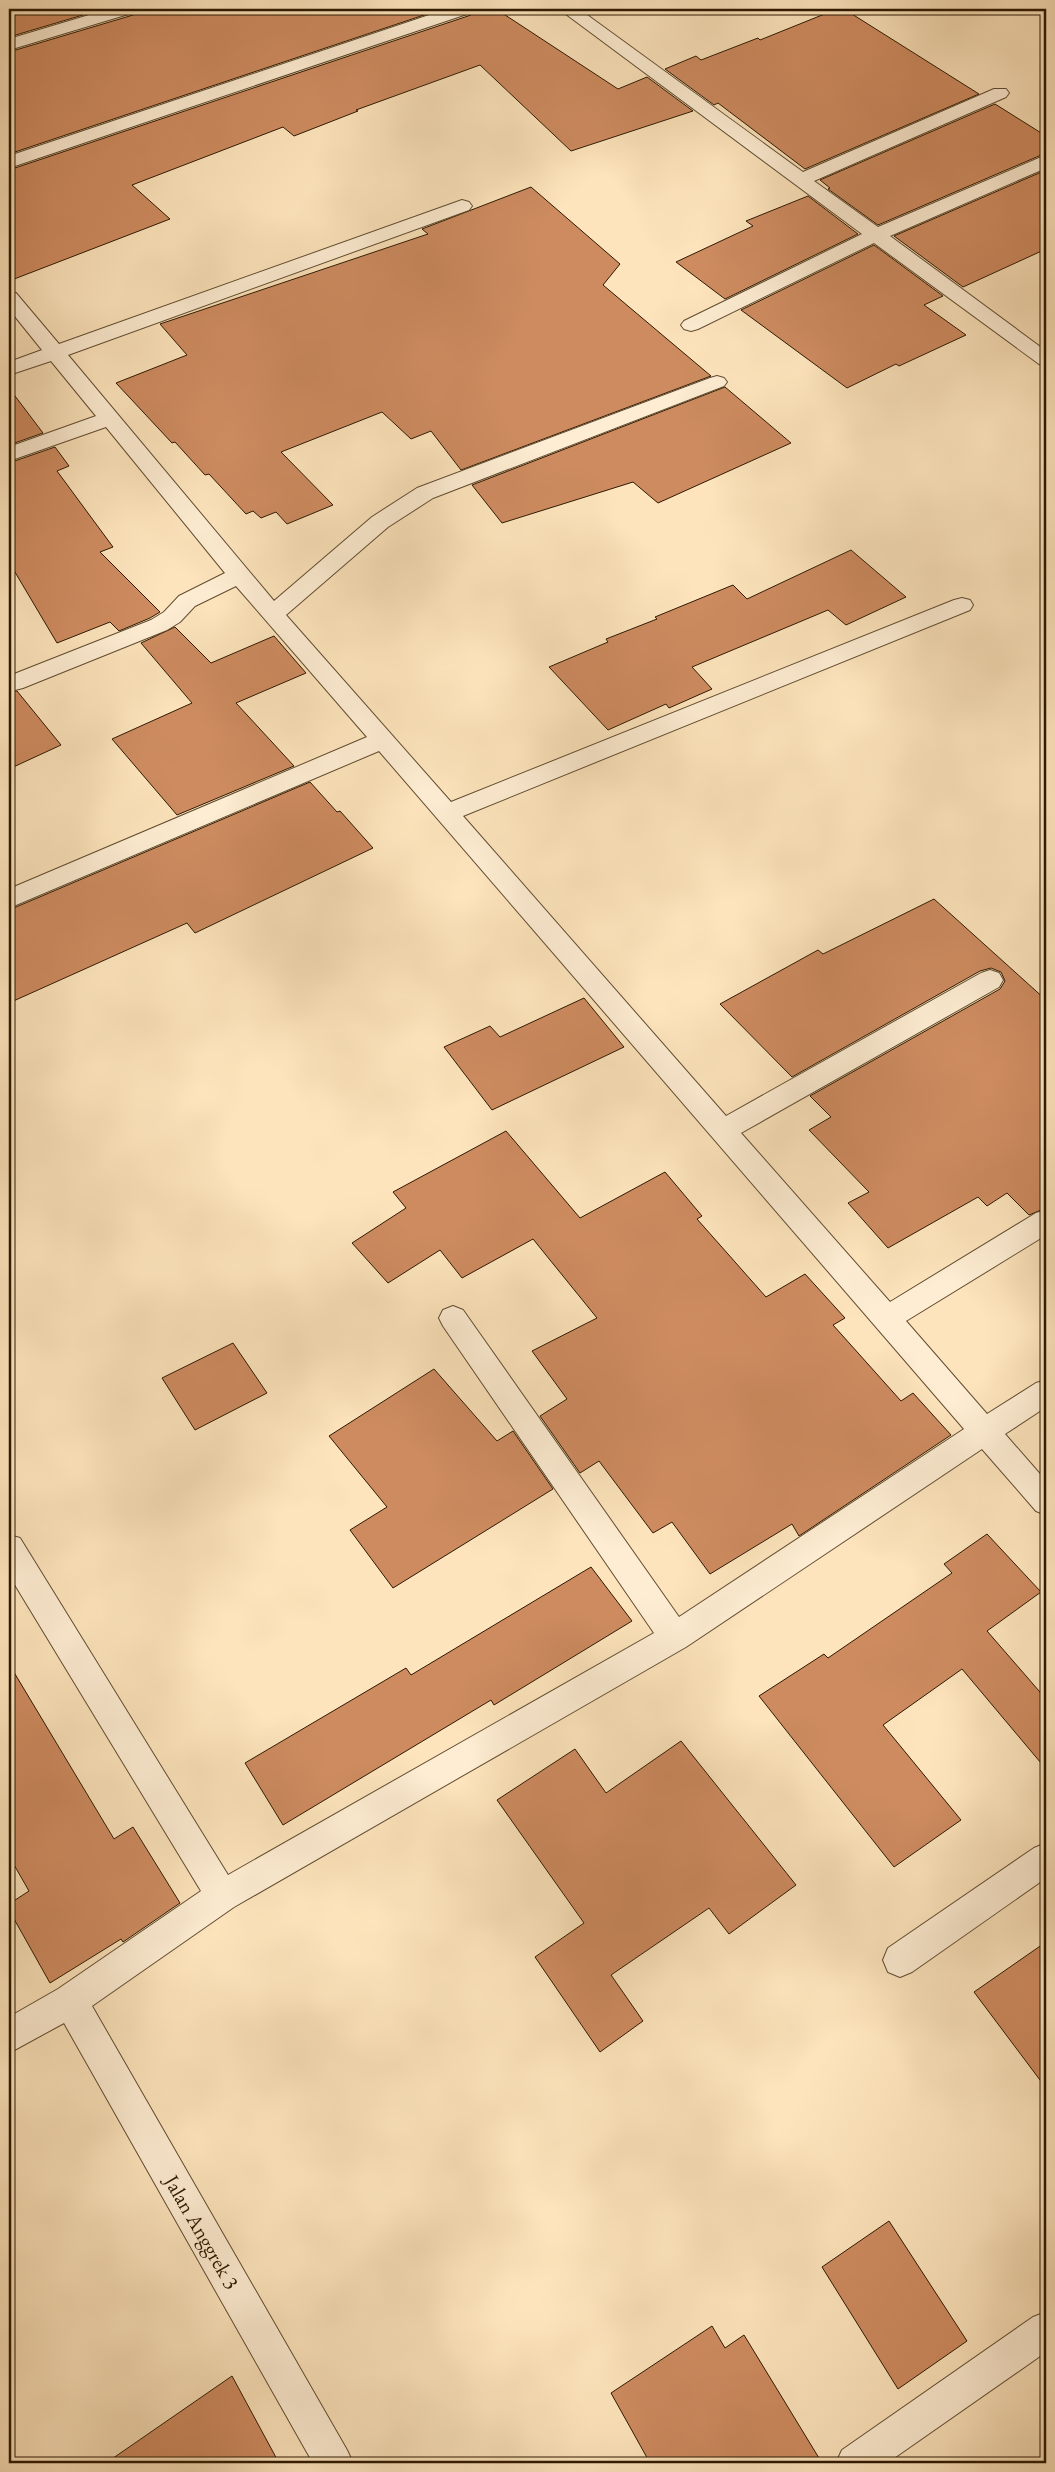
<svg xmlns="http://www.w3.org/2000/svg" width="1055" height="2472" font-family="'EB Garamond',serif">
	<rect width="100%" height="100%" fill="#fde4bc"/>
	<filter id="stains"><feTurbulence type="fractalNoise" baseFrequency=".004" numOctaves="4"/><feColorMatrix values="0 0 0 0 .2 0 0 0 0 .09 0 0 0 0 .02 0 0 0 .5 -.17"/></filter>
	<radialGradient id="worn" r=".72"><stop offset=".6" stop-color="#630" stop-opacity="0"/><stop offset="1" stop-color="#630" stop-opacity=".3"/></radialGradient>
	<path fill="#ce8b60" stroke="#2d1901" d="M9 9H103L9 37Z
		M137 9H442L9 154V52L133 15Z
		M475 9H496L618 89 647 77 693 111 571 151 480 65 356 110 358 111 294 136 283 127 132 185 170 219 9 281V170L471 15Z
		M837 9H844L979 94 805 169 718 103 714 105 665 69 696 56 701 60 758 38 760 40Z
		M995 104 1046 136V153L878 225 828 189 830 188 820 180Z
		M1046 170V249L963 287 894 236Z
		M531 187 620 264 603 285 711 376 461 470 431 431 411 439 382 412 281 452 333 505 287 524 276 512 261 518 253 511 246 514 209 474 205 475 175 442 172 443 116 383 187 355 160 324 428 234 422 229Z
		M808 196 858 234 725 299 676 262 753 226 746 221Z
		M874 245 943 296 924 305 966 335 899 366 896 364 847 388 741 310Z
		M725 387 791 443 658 503 633 482 502 523 472 485Z
		M9 388 43 433 9 445Z
		M55 447 69 466 57 471 113 547 100 552 160 612 150 618 119 631 110 622 57 643 9 562V463Z
		M851 550 906 597 846 625 828 610 692 667 712 689 669 708 666 704 608 730 549 667 608 642 606 639 657 619 655 617 733 585 747 599Z
		M175 627 211 663 274 636 306 673 236 703 294 766 177 815 112 739 192 703 141 643Z
		M9 690 17 691 61 745 9 769Z
		M310 782 337 812 340 811 373 848 195 933 187 923 9 1003V910Z
		M934 899 1046 1000V1208L1029 1215 1007 1193 987 1206 978 1197 888 1248 848 1203 869 1192 809 1130 831 1117 810 1096 1000 989 1005 981 1001 972 991 968 980 971 792 1077 720 1004 818 950 823 954Z
		M584 998 624 1047 492 1110 444 1047 490 1026 500 1037Z
		M506 1131 580 1218 665 1172 702 1216 697 1219 766 1297 805 1274 845 1318 833 1325 901 1401 913 1393 951 1435 799 1536 792 1524 710 1574 672 1522 653 1533 599 1461 580 1473 540 1416 567 1399 532 1351 597 1318 533 1239 462 1278 440 1250 388 1283 352 1243 406 1208 393 1192Z
		M233 1343 267 1393 195 1430 162 1378Z
		M434 1369 497 1441 513 1431 553 1489 393 1588 350 1530 387 1507 329 1436Z
		M987 1534 1041 1592 987 1631 1046 1699V1769L962 1669 883 1725 961 1820 894 1867 759 1696 824 1654 828 1658 952 1573 944 1564Z
		M591 1567 632 1621 494 1705 491 1700 283 1825 245 1763 406 1668 411 1675Z
		M9 1664 114 1839 133 1827 180 1903 123 1942 121 1939 50 1983 9 1910V1904L29 1891 9 1856Z
		M681 1741 796 1885 729 1934 709 1908 611 1975 643 2021 600 2052 535 1957 584 1923 497 1800 575 1749 606 1793Z
		M1046 1942V2088L974 1992Z
		M889 2221 967 2341 898 2389 822 2267Z
		M712 2326 725 2348 744 2335 822 2463H650L611 2393Z
		M232 2376 279 2463H106Z"/>
	<g fill="none" stroke-linecap="round" stroke-linejoin="round">
		<g stroke="#614c30" stroke-width="2">
			<path id="minor" d="M109 9H135L132 13 9 50V39Z
				M447 9H473L470 13 9 168V156Z
				M559 9H579L803 172 994 89H1006L1009 93 1006 97 814 181 878 227 1046 155V168L890 236 1046 351V366L1039 364 874 243 698 329 691 331 684 329 681 325 684 321 862 234Z
				M462 200 469 202 472 206 469 210 68 355 274 601 372 517 417 488 710 378 717 376 724 378 727 382 724 386 433 498 388 527 286 615 451 802 954 600 962 598 970 600 973 605 970 610 463 816 726 1116 981 973 990 970 999 973 1003 980 999 987 741 1133 890 1302 1036 1213 1046 1210V1235L906 1321 987 1414 1036 1383 1046 1380V1407L1005 1434 1046 1481V1515L1036 1511 982 1449 686 1647 234 1907 92 2006 347 2450 353 2463H313L64 2023 9 2053V2017L58 1989 201 1891 9 1575V1535L20 1538 228 1875 654 1633 443 1326 439 1318 443 1310 453 1306 463 1310 679 1617 964 1429 379 751 9 908V889L367 737 236 586 195 606 180 622 167 630 23 688 15 690 9 688V676L151 620 164 612 179 596 225 573 106 427 9 461V447L96 416 51 361 9 375V362L42 350 9 309V291L16 293 59 344Z
				M1046 1843V1878L912 1972 900 1977 888 1972 883 1960 888 1948 1034 1848Z
				M1046 2312V2352L887 2463H836L842 2450 1033 2317Z"/>
		</g>
		<use href="#minor" fill="#feedd3" fill-rule="evenodd"/>
	</g>
	<g text-anchor="middle" dominant-baseline="central" stroke-width="4.5" stroke-linejoin="round" paint-order="stroke">
		<g font-size="21" fill="#2d1901" stroke="#feedd3">
			<text transform="translate(202 2232) rotate(60)">Jalan Anggrek 3</text>
		</g>
	</g>
	<rect width="1055" height="2472" fill="none" stroke="#fde4bc" stroke-width="30"/>
	<rect x="10" y="10" width="1035" height="2452" fill="none" stroke="#2d1901" stroke-width="2.5"/>
	<rect x="15" y="15" width="1025" height="2442" fill="none" stroke="#2d1901"/>
	<rect width="100%" height="100%" filter="url(#stains)"/>
	<rect width="100%" height="100%" fill="url(#worn)"/>
</svg>
